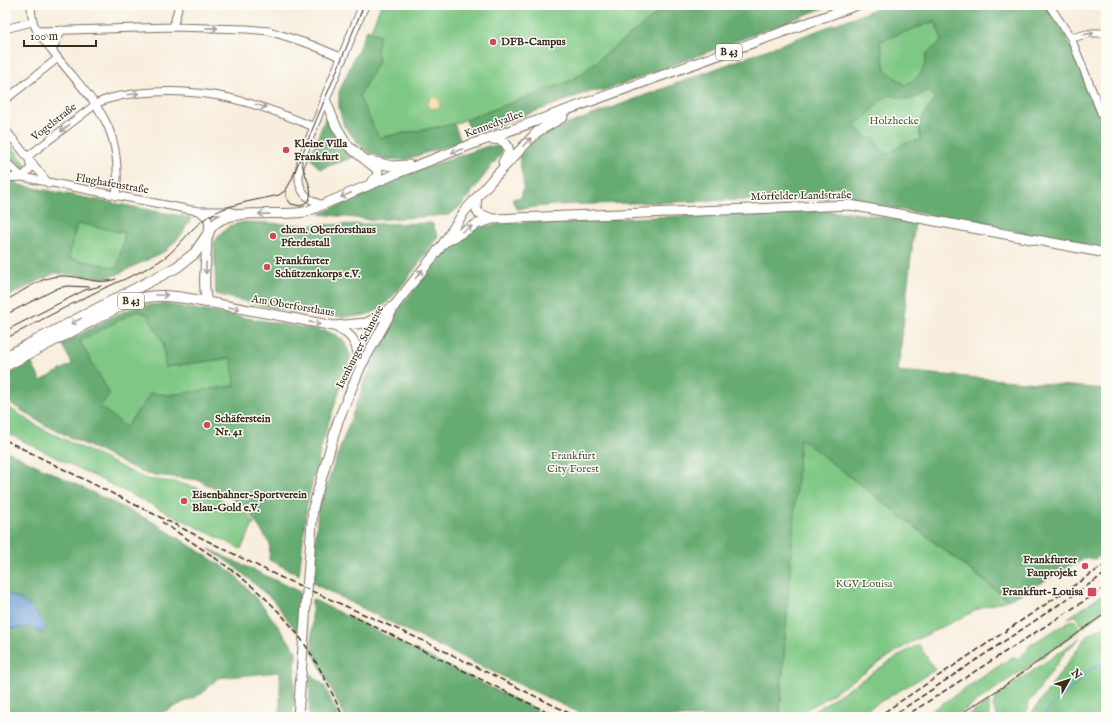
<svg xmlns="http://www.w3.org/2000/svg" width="1111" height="722" font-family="'IM FELL English',serif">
	<rect width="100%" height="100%" fill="#fdfcf7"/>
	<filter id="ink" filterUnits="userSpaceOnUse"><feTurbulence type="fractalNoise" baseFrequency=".025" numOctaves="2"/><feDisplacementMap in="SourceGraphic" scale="8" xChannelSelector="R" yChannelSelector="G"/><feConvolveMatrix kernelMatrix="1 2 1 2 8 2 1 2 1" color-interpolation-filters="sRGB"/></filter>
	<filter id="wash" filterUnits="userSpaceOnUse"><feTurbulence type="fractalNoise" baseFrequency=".012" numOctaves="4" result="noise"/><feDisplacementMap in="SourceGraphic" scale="16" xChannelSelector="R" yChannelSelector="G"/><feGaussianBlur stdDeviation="0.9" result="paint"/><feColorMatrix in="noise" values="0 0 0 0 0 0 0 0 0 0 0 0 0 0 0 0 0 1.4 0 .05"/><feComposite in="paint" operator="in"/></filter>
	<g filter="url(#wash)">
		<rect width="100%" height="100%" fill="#f8eedd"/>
		<path fill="#7ec784" stroke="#5c7851" d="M381 5H668L573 80 454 124 377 138 345 95Z
			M935 21 942 41 926 54C927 69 918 79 905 85L885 70 880 41Z
			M929 89 935 99 919 123 920 140 902 144 889 155 880 149 874 137 869 140 853 125 868 115 879 101 890 95C909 101 913 101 929 89Z
			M5 137 27 166 22 172 5 152Z
			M77 222 125 233 117 269 69 258Z
			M136 311 147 314 163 342 165 367 232 358 235 386 169 395 151 393 126 427 100 406 80 341Z
			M5 405 39 427 146 479 174 482 198 488 247 513 254 523 241 549 5 432Z
			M799 436 1008 600 983 607 908 644 820 702 792 717H780Z
			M1101 596 1106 600V608L1083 628 1076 615 1068 618Z
			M1071 620 1075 621 1081 630 966 709 951 717H922L1014 656 1017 660 1029 649 1028 647 1030 645Z
			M1106 626V717H1029L1084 640 1092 632Z
			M1081 637 1066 651 1033 698 1028 701V710L1022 717 997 716 993 706 997 696Z
			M919 645 935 670 854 717H805L909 649Z
			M989 702V717H965Z"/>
		<path fill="#66ac72" stroke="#506b48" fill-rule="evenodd" d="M668 5H831L637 79 602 91 588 92 471 135 466 120 573 80Z
			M886 5H1044L1064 31 1106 132V248L848 200 840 186 830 189 827 198 554 205 516 209 512 199 521 197C527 181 520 172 519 156L539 135ZM935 21 942 41 926 54C927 69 918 79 905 85L885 70 880 41ZM929 89 935 99 919 123 920 140 902 144 889 155 880 149 874 137 869 139 854 125 868 115 879 101 890 95C909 101 913 101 929 89Z
			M367 29 380 35 377 52 379 60 359 96 379 138 454 124 461 141 405 160 384 159 364 150 344 126 339 108V92Z
			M326 116 336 137 354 157 320 169 310 158Z
			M488 146 499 147 502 150 500 155 461 206 449 215 373 220 320 214 402 176Z
			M5 168 19 185 192 218 186 226 183 233 167 250 116 275 104 278 55 273 5 298ZM77 223 125 233 117 268 69 258Z
			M830 210 833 212H849L915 222 898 371 1106 389V551L1095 559 1086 558 1009 600 800 438 779 717H588L424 639 312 583 318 508 365 380 400 307 453 243 476 228 505 223Z
			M244 222 307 225 432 223 438 237C423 256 397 297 378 310 349 329 250 303 216 294L214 241 229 226Z
			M164 304 329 332 343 339 351 356 323 440 307 504 299 575 269 560 270 544 246 507 199 480 146 474 45 425 5 400V377L31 362 41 381 72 364 62 344 112 317 136 306ZM136 311 147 314 163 342 165 367 231 358 235 386 169 395 151 393 126 427 100 406 110 394 80 341Z
			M5 450 153 522 233 573 264 607 296 651 293 717H280V672L218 678 203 693 153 717H5V629L31 627 41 633 22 600 5 593Z
			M209 549 300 592 297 632 273 600 235 567Z
			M312 599 550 717H345L312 651Z
			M310 673 324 685 339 717H309Z"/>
		<path fill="#eeda9e" stroke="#94825e" d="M432 96 440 100V108L429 109 427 104Z"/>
		<path fill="#6c9cd5" stroke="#54637a" d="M5 593C28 602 34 608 47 628L41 633 31 627 5 629Z"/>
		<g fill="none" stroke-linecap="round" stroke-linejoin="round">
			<path stroke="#6c9cd5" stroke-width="1.5" d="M1041 717 1090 670 1106 661"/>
		</g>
	</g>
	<g filter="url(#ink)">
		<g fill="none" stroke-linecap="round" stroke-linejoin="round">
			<g stroke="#7d6f61" stroke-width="9">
				<path id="minor" d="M31 5C32 31 39 33 54 53 94 104 124 124 116 196
					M1049 5 1071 38 1106 125
					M173 27 179 5
					M5 29 32 22
					M37 31 173 27 246 29 269 31 312 45 343 58
					M1071 38 1091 33H1106
					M52 50 62 30
					M5 100 58 58
					M5 129 49 184
					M27 157 96 104C109 97 125 95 140 93 204 86 256 102 314 127
					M5 161 22 177
					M22 177 31 168 29 160
					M5 178 22 177 186 209 199 211H230L239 214
					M323 205C286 194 300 162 310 137 315 124 320 112 325 99
					M199 211 208 219 209 233"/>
			</g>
			<g stroke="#7d6f61" stroke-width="11">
				<path id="major" d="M364 5 325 99 336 126 348 146 378 170 377 176 371 183
					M491 139C500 139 508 141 509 152L503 162
					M370 161 392 166 409 165
					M477 197 476 206 478 213 492 219
					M447 241 477 224 493 219 850 205 1106 253
					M395 305 380 316 366 323 334 326 207 302C203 288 205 271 206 256 207 249 206 241 208 235 217 202 283 219 308 211L400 172 470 145 857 5
					M336 327C356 336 357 346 361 366
					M298 717 313 508 338 421 361 366 395 305 443 244 464 212 491 181 537 132 563 117"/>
			</g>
			<g stroke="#7d6f61" stroke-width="12">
				<path id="highway" d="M5 357 177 267 195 253 208 234
					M5 366 130 301C159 292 178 297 207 302"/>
			</g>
			<use href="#minor" stroke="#fff" stroke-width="7"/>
			<use href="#major" stroke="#fff" stroke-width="9"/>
			<use href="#highway" stroke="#fff" stroke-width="10"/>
			<path stroke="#3b2a1e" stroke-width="1" d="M286 187V197L291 204 301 206 309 200C315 186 300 172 302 157
				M5 301C22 292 42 276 61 276 81 275 97 286 116 279
				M5 315 58 288 67 286 90 287
				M5 331 85 290 101 286
				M5 339C34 324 63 308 92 294 114 283 137 275 158 262 176 252 186 233 202 221 223 204 254 201 279 195L286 190 291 181 364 5
				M956 717 1004 686 1106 613"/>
			<path stroke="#3b2a1e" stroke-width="1.5" stroke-dasharray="6 3" stroke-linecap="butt" d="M5 440 280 577 424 641 577 717
				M162 522C205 551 252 580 286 620 311 648 328 683 343 717
				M349 614 557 717
				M877 717 1106 564
				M891 717 1106 573
				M904 717 1106 587"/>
		</g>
		<defs><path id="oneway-shaft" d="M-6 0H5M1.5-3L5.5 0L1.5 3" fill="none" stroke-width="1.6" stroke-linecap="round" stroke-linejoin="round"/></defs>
		<g stroke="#a79f9a">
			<use href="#oneway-shaft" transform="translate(212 28) rotate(1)"/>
			<use href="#oneway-shaft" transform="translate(1088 34) rotate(-10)"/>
			<use href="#oneway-shaft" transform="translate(133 94) rotate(-7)"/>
			<use href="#oneway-shaft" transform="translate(261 106) rotate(17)"/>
			<use href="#oneway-shaft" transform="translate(65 128) rotate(142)"/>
			<use href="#oneway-shaft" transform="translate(527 142) rotate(-46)"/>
			<use href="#oneway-shaft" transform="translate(457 151) rotate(159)"/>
			<use href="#oneway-shaft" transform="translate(346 195) rotate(157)"/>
			<use href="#oneway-shaft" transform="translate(264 214) rotate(-179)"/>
			<use href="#oneway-shaft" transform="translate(467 229) rotate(-29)"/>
			<use href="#oneway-shaft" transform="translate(206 268) rotate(92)"/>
			<use href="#oneway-shaft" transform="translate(419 274) rotate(-52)"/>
			<use href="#oneway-shaft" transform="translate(162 295)"/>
			<use href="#oneway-shaft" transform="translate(234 308) rotate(11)"/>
			<use href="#oneway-shaft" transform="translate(76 321) rotate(153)"/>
			<use href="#oneway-shaft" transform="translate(315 323) rotate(11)"/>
		</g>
	</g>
	<g fill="#d1495b" stroke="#fdfcf7" stroke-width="1.5">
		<circle cx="493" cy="42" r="4"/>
		<circle cx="286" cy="150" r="4"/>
		<circle cx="273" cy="236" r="4"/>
		<circle cx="267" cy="267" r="4"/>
		<circle cx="207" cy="425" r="4"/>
		<circle cx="184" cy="501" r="4"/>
		<circle cx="1085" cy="566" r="4"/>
		<rect x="1087" y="587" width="10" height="10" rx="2"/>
	</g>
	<g text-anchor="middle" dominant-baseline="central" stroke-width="3" stroke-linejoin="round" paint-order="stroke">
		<g fill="#fdfcf7" stroke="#75695f" stroke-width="1">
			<rect x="716" y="44" width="26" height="16" rx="3"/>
			<rect x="118" y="293" width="26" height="16" rx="3"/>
		</g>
		<g font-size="10" font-weight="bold" fill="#3b2a1e">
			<text x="729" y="52">B 43</text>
			<text x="131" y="301">B 43</text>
		</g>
		<g font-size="11" font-weight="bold" fill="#3b2a1e" stroke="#fdfcf7" text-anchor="start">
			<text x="501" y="42">DFB-Campus</text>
			<text x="294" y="144">Kleine Villa<tspan x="294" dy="13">Frankfurt</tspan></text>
			<text x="281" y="230">ehem. Oberforsthaus<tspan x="281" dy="13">Pferdestall</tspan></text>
			<text x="275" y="261">Frankfurter<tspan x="275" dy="13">Schützenkorps e.V.</tspan></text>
			<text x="215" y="419">Schäferstein<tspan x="215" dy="13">Nr. 41</tspan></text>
			<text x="192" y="495">Eisenbahner-Sportverein<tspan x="192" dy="13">Blau-Gold e.V.</tspan></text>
			<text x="1077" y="560" text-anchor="end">Frankfurter<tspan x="1077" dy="13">Fanprojekt</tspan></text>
			<text x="1083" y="592" text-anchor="end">Frankfurt-Louisa</text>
		</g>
		<g font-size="11" fill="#4f593d" stroke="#fdfcf7">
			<text x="894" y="121">Holzhecke</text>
			<text x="573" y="456">Frankfurt<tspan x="573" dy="13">City Forest</tspan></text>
			<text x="864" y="584">KGV Louisa</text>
		</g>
		<g font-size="11" fill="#3b2a1e" stroke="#fdfcf7">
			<text transform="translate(54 122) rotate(-38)">Vogelstraße</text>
			<text transform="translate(494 124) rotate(-20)">Kennedyallee</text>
			<text transform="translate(112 184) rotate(10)">Flughafenstraße</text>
			<text transform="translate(801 196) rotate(-1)">Mörfelder Landstraße</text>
			<text transform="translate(293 306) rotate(10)">Am Oberforsthaus</text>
			<text transform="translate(360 347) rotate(-63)">Isenburger Schneise</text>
		</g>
	</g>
	<rect width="1111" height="722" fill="none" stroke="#fdfcf7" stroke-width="20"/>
	<g transform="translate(1069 680) rotate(51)" stroke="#fdfcf7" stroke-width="3" paint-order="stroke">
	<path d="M0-3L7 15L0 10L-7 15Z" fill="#3b2a1e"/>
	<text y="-6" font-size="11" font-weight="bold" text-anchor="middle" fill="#3b2a1e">N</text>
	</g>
	<path d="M24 40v6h72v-6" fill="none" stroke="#3b2a1e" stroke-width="2"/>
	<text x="30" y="40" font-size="12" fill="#3b2a1e" stroke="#fdfcf7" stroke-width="3" paint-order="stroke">100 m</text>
</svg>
